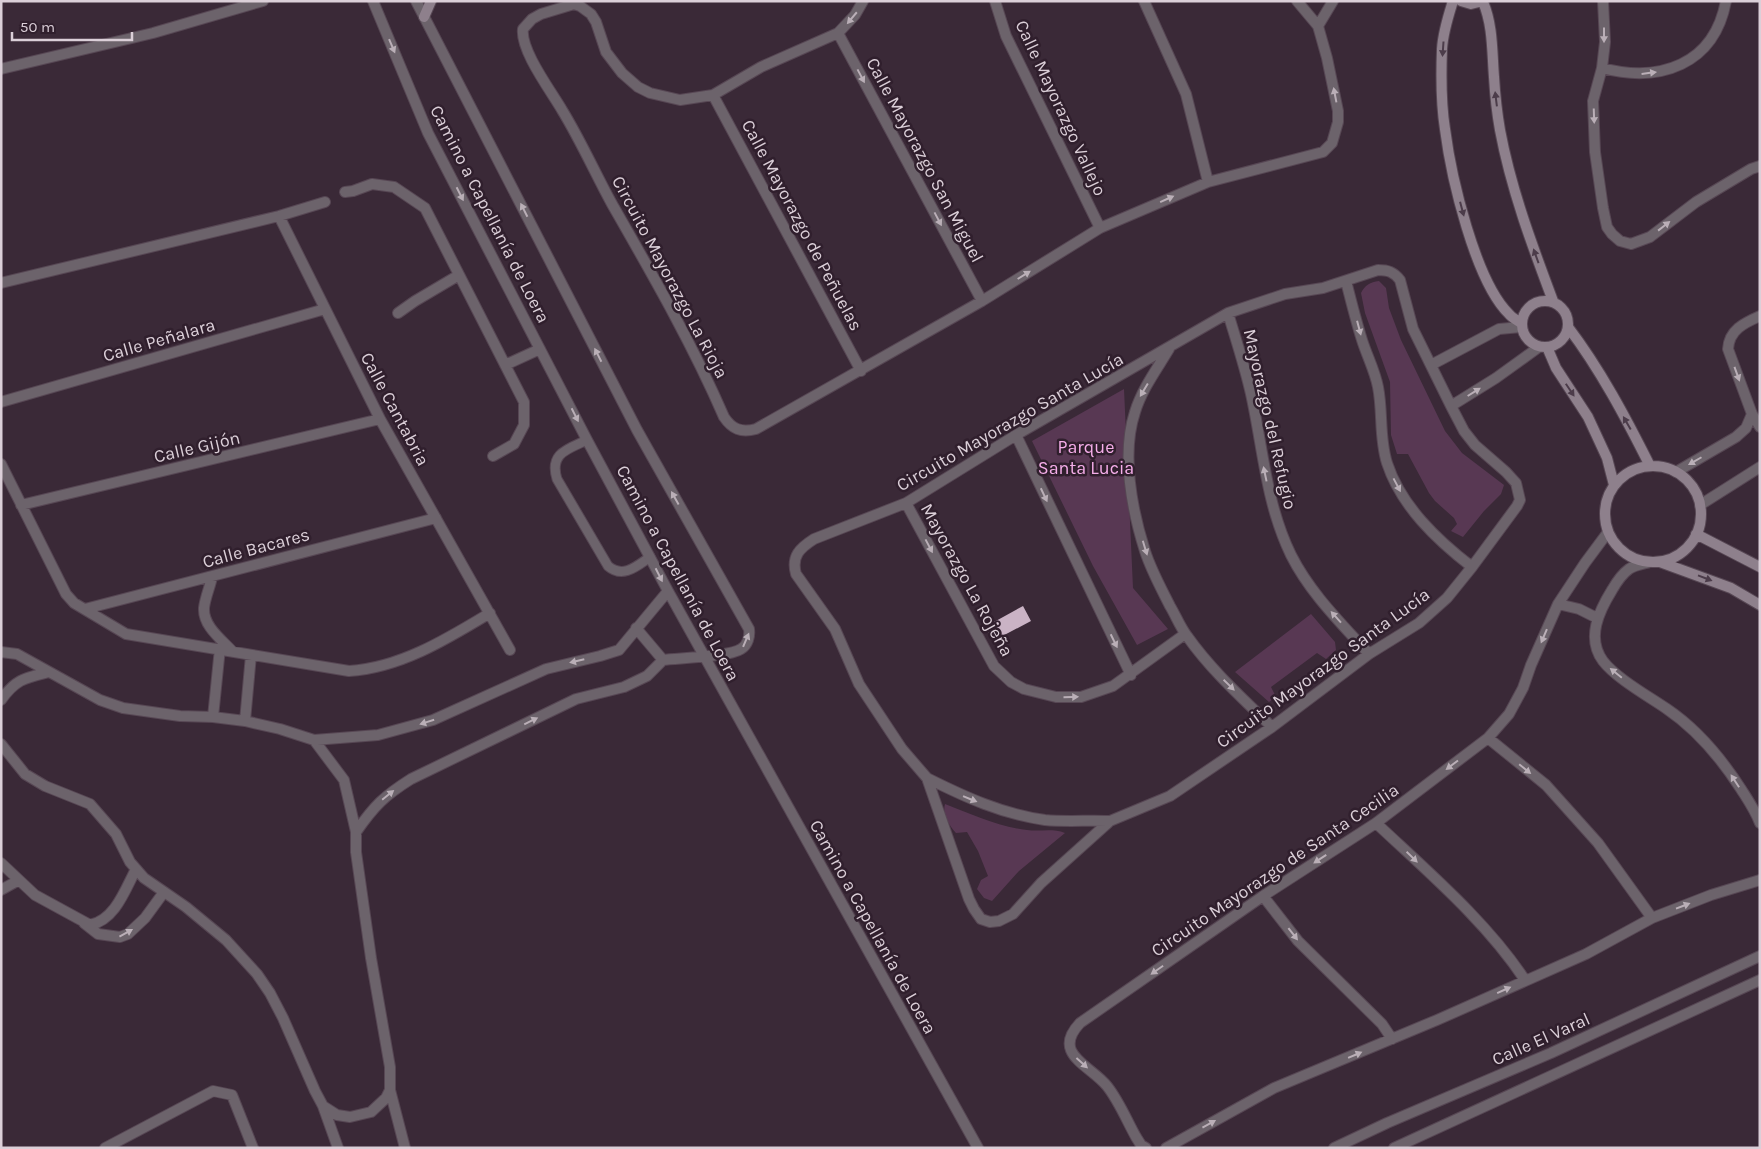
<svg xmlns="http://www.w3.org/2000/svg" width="1761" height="1149" font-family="Karla,sans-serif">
	<rect width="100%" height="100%" fill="#3a2937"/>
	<path fill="#583853" d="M1379 281 1386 288 1389 308 1401 340 1445 431 1462 453 1504 485 1501 494 1484 511 1463 537 1451 531 1457 524 1454 518 1435 501 1429 493 1408 454H1397L1391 435 1390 382 1365 313 1361 293C1365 285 1370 282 1379 281Z
		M1124 389 1133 588 1168 629 1137 645 1093 566 1032 441Z
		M1311 614 1335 642 1336 650 1326 659 1317 653 1271 687 1276 697 1269 702 1235 672Z
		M945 804C971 814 999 827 1027 830 1040 832 1052 828 1065 833L1019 871 992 901 984 898 977 889 981 880 988 876 978 851 967 832 956 833C949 825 942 814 945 804Z"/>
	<path fill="#cab3c5" d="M1023 606 1031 621 993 641 985 627Z"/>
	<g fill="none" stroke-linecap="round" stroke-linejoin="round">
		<g stroke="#574754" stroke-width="11">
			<path id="lane" d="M587 440C568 449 549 453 557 479L608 566C623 579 637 566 650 557"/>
		</g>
		<g stroke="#574754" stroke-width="12">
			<path id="street" d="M373 1 428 133 587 440 668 591 978 1148
				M863 1 855 15 838 33 761 67 713 95 680 100 650 93 638 87 622 73 606 52 596 22 591 14 580 6 574 4 541 14 532 19 523 29C520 50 551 91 562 110 581 141 595 173 612 204 652 274 692 343 724 417 732 429 741 433 756 429L982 301 1100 228 1208 182 1323 152 1332 143 1338 122V111L1327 58 1318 26 1333 1
				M995 1 1006 36 1100 228
				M1144 1 1186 94 1208 182
				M1297 1 1318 26
				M1603 1 1605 42 1602 68 1593 101 1595 152 1603 208 1607 227 1612 234 1620 241 1631 244 1650 237 1696 202 1751 169 1760 166
				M838 33 982 301
				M1602 68C1660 83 1714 65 1726 1
				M1 69 153 33 263 1
				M713 95 861 371
				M345 192 353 191 372 184 394 187 425 208 524 402V425L514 444 493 456
				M279 216 380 419 510 650
				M1378 270C1388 270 1394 272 1400 280L1413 329 1451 406 1464 431 1475 445 1506 472 1516 483 1520 500 1517 506 1472 567 1447 598 1419 623 1369 654 1272 727 1170 796 1110 821 1041 883 1013 914 999 921 990 922 981 919 974 909 969 899 927 778 902 749 859 684 835 629 796 574C791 556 800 548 814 539L906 503 1016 435 1228 313 1285 294 1323 288Z
				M1346 281C1351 301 1356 321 1362 340 1367 356 1375 371 1378 387 1383 412 1379 438 1387 463 1401 506 1437 540 1472 567
				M1 283 279 216 325 202
				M398 313 415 301 459 275
				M1228 313C1236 340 1245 367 1251 394 1263 448 1266 504 1291 555 1310 593 1341 623 1369 654
				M1760 316C1744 323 1729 330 1728 349L1752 414 1760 427
				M1169 349C1157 369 1142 389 1135 412 1121 454 1132 510 1145 551 1151 570 1161 588 1170 606 1176 616 1180 627 1187 636 1211 670 1242 698 1272 727
				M505 365 540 349
				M1431 365 1499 329 1521 327
				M1 402 325 309
				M1451 406 1496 378 1539 347
				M1016 435 1131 675
				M1 464 66 594 74 603 126 634 349 671C400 668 447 639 490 613
				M1676 472 1736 437 1746 428 1752 414
				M906 503 994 666 1011 682 1024 689 1056 697H1081L1113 686 1185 634
				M21 505 380 419
				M1700 505 1760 467
				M1650 562C1643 564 1635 565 1629 569 1622 574 1616 583 1612 590 1599 611 1586 638 1603 661 1616 678 1648 696 1667 709 1698 730 1721 758 1741 789 1748 800 1755 810 1760 823
				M212 577C210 587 205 598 204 608 203 626 221 639 232 651
				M1558 604 1579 609 1597 618
				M85 609 436 518
				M636 628 663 660
				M1 652 17 654 100 700 123 708 180 716 213 717 245 721 280 729 314 740 378 735 433 720 546 669 600 656 619 650 668 591
				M1 700C16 679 25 678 49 672
				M213 717 220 648
				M245 721 251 655
				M1488 738 1546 785 1598 843 1652 918
				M1 744 25 774 45 786 90 804 116 834 130 862 144 878 186 907 226 940 257 974 270 993 283 1018 315 1091 323 1106 337 1115 350 1117 371 1112 386 1098 390 1090V1067L371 958 356 852V832L344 780 314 740
				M927 778C965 797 1002 814 1045 820 1066 822 1089 820 1110 821
				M1376 823C1428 872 1486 921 1525 980
				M356 832C374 806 384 796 411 779L576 699 624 687 647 676 663 660C679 658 729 657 741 649 748 645 750 636 749 629L637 430 416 1
				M1 863 35 895 90 925C115 920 125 890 136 869
				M1 890 19 880
				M1263 896 1298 941 1382 1024 1392 1039
				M84 923 98 934 120 937 128 934 145 918 164 892
				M390 1090 405 1148
				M323 1106 338 1148
				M105 1148 213 1091 232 1095 253 1148
				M1146 1148 1141 1145 1136 1137C1127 1121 1119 1101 1107 1086 1090 1065 1051 1054 1080 1023L1263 896 1376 823 1488 738 1509 714 1523 688 1531 665 1558 604 1585 563 1608 532
				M1166 1148 1274 1088 1437 1020 1586 954 1652 918 1711 895 1760 880
				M1334 1148 1387 1123 1551 1053 1760 956
				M1394 1148 1760 980"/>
		</g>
		<g stroke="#574754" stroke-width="12">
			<path id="secondary" d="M1453 1C1448 17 1443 32 1442 49 1441 75 1441 104 1445 129 1451 176 1475 281 1509 314 1512 318 1517 320 1521 323
				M1461 1 1471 4 1483 1
				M1483 2C1493 25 1492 52 1494 77 1495 94 1497 113 1500 130 1511 189 1532 245 1553 301
				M424 17 431 1
				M1522 324a23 23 0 1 1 46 0a23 23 0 1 1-46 0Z
				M1568 327C1600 369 1626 418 1650 466
				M1547 347 1556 368 1588 417 1607 458 1614 485
				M1605 514a48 48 0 1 1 96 0a48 48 0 1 1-96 0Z
				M1696 534 1760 567
				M1660 562 1731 588 1760 605"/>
		</g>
		<use href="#lane" stroke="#6c636b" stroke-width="9"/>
		<use href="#street" stroke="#6c636b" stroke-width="10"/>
		<use href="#secondary" stroke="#8e808c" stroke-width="10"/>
	</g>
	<defs><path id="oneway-solid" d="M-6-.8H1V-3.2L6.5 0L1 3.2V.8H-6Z" transform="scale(1.25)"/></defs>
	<g fill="#baafb7">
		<use href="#oneway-solid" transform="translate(852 18) rotate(130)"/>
		<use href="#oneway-solid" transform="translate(1604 35) rotate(90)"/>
		<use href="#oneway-solid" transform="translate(392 46) rotate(67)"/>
		<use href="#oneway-solid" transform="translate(1649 73) rotate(-7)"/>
		<use href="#oneway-solid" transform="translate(861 76) rotate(62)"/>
		<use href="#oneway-solid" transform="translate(1335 95) rotate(-101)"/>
		<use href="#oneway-solid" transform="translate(1594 116) rotate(88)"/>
		<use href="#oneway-solid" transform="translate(460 194) rotate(63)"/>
		<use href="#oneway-solid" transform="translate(1167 199) rotate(-24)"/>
		<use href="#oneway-solid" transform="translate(524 210) rotate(-117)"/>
		<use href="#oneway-solid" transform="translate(938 219) rotate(62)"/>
		<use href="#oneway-solid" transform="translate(1664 226) rotate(-38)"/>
		<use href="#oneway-solid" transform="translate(1024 275) rotate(-32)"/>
		<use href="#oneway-solid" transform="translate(1359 328) rotate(75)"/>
		<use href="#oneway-solid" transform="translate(598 355) rotate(-117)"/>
		<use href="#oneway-solid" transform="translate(1737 374) rotate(70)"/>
		<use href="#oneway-solid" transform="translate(1144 390) rotate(121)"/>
		<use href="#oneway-solid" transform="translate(1474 392) rotate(-32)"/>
		<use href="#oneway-solid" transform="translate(575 415) rotate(63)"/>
		<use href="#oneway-solid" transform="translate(1695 461) rotate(150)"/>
		<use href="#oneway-solid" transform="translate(1265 474) rotate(-102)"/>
		<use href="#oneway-solid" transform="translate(1397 485) rotate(62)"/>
		<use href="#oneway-solid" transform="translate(1044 495) rotate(65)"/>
		<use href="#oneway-solid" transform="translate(675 498) rotate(-119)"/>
		<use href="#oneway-solid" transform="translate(929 546) rotate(62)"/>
		<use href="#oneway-solid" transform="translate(1145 548) rotate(73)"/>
		<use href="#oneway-solid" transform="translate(659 575) rotate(63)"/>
		<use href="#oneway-solid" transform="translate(1336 617) rotate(-132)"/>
		<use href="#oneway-solid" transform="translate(1544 636) rotate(113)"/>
		<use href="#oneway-solid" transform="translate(746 640) rotate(-67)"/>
		<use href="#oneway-solid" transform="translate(1114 641) rotate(64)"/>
		<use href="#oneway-solid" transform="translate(577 661) rotate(167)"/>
		<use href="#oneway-solid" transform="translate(1616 673) rotate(-141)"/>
		<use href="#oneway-solid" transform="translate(1229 685) rotate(44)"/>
		<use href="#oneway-solid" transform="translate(1071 697) rotate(-1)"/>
		<use href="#oneway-solid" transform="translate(531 721) rotate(-26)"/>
		<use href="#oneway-solid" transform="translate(427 722) rotate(163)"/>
		<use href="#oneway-solid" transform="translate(1452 765) rotate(143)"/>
		<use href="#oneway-solid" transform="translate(1525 769) rotate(39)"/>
		<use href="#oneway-solid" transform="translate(1735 781) rotate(-123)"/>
		<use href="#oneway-solid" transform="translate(388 795) rotate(-39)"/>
		<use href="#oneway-solid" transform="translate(970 799) rotate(22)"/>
		<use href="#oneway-solid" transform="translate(1412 857) rotate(44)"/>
		<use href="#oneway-solid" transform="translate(1320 859) rotate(147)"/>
		<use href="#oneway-solid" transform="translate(1683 906) rotate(-21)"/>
		<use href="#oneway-solid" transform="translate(126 933) rotate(-29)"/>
		<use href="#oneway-solid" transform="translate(1293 934) rotate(52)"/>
		<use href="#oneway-solid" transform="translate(1157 970) rotate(145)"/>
		<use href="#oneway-solid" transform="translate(1504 990) rotate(-24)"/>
		<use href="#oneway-solid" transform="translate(1355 1055) rotate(-23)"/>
		<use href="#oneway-solid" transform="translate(1082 1063) rotate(42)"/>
		<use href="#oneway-solid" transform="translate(1209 1124) rotate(-29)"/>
	</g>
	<g fill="#4c3c4a">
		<use href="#oneway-solid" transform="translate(1443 49) rotate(94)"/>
		<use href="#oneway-solid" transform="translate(1496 99) rotate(-97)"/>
		<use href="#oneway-solid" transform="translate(1462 209) rotate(75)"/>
		<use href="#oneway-solid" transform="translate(1536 256) rotate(-110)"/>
		<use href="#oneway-solid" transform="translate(1570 390) rotate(56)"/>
		<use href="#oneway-solid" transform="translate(1627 423) rotate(-120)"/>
		<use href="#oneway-solid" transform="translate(1705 578) rotate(21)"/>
	</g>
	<g text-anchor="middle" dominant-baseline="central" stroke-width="5" stroke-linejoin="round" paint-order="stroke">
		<g font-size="18" fill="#dbcfd8" stroke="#301f2d">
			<text transform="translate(1061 108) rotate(65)">Calle Mayorazgo Vallejo</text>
			<text transform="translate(925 160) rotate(62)">Calle Mayorazgo San Miguel</text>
			<text transform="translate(490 214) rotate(63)">Camino a Capellanía de Loera</text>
			<text transform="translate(802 225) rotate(62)">Calle Mayorazgo de Peñuelas</text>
			<text transform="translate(670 277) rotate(62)">Circuito Mayorazgo La Rioja</text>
			<text transform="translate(159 340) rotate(-16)">Calle Peñalara</text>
			<text transform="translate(395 409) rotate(62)">Calle Cantabria</text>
			<text transform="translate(1270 419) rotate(77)">Mayorazgo del Refugio</text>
			<text transform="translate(1010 422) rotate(-30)">Circuito Mayorazgo Santa Lucía</text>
			<text transform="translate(197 447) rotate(-13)">Calle Gijón</text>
			<text transform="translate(256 548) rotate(-15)">Calle Bacares</text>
			<text transform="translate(678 573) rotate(62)">Camino a Capellanía de Loera</text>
			<text transform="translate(967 580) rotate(61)">Mayorazgo La Rojeña</text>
			<text transform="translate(1323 668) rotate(-36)">Circuito Mayorazgo Santa Lucía</text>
			<text transform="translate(1275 870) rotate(-34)">Circuito Mayorazgo de Santa Cecilia</text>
			<text transform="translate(873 927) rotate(61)">Camino a Capellanía de Loera</text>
			<text transform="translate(1541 1039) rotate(-24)">Calle El Varal</text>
		</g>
		<g font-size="18" fill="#f6aeea" stroke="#301f2d">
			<text x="1086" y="447">Parque<tspan x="1086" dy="21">Santa Lucia</tspan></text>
		</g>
	</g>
	<rect width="1761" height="1149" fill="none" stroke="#dbcfd8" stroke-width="5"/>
	<path d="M12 32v8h120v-8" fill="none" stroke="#dbcfd8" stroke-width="2.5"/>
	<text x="20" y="32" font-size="15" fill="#dbcfd8" stroke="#301f2d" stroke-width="4" paint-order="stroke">50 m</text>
</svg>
